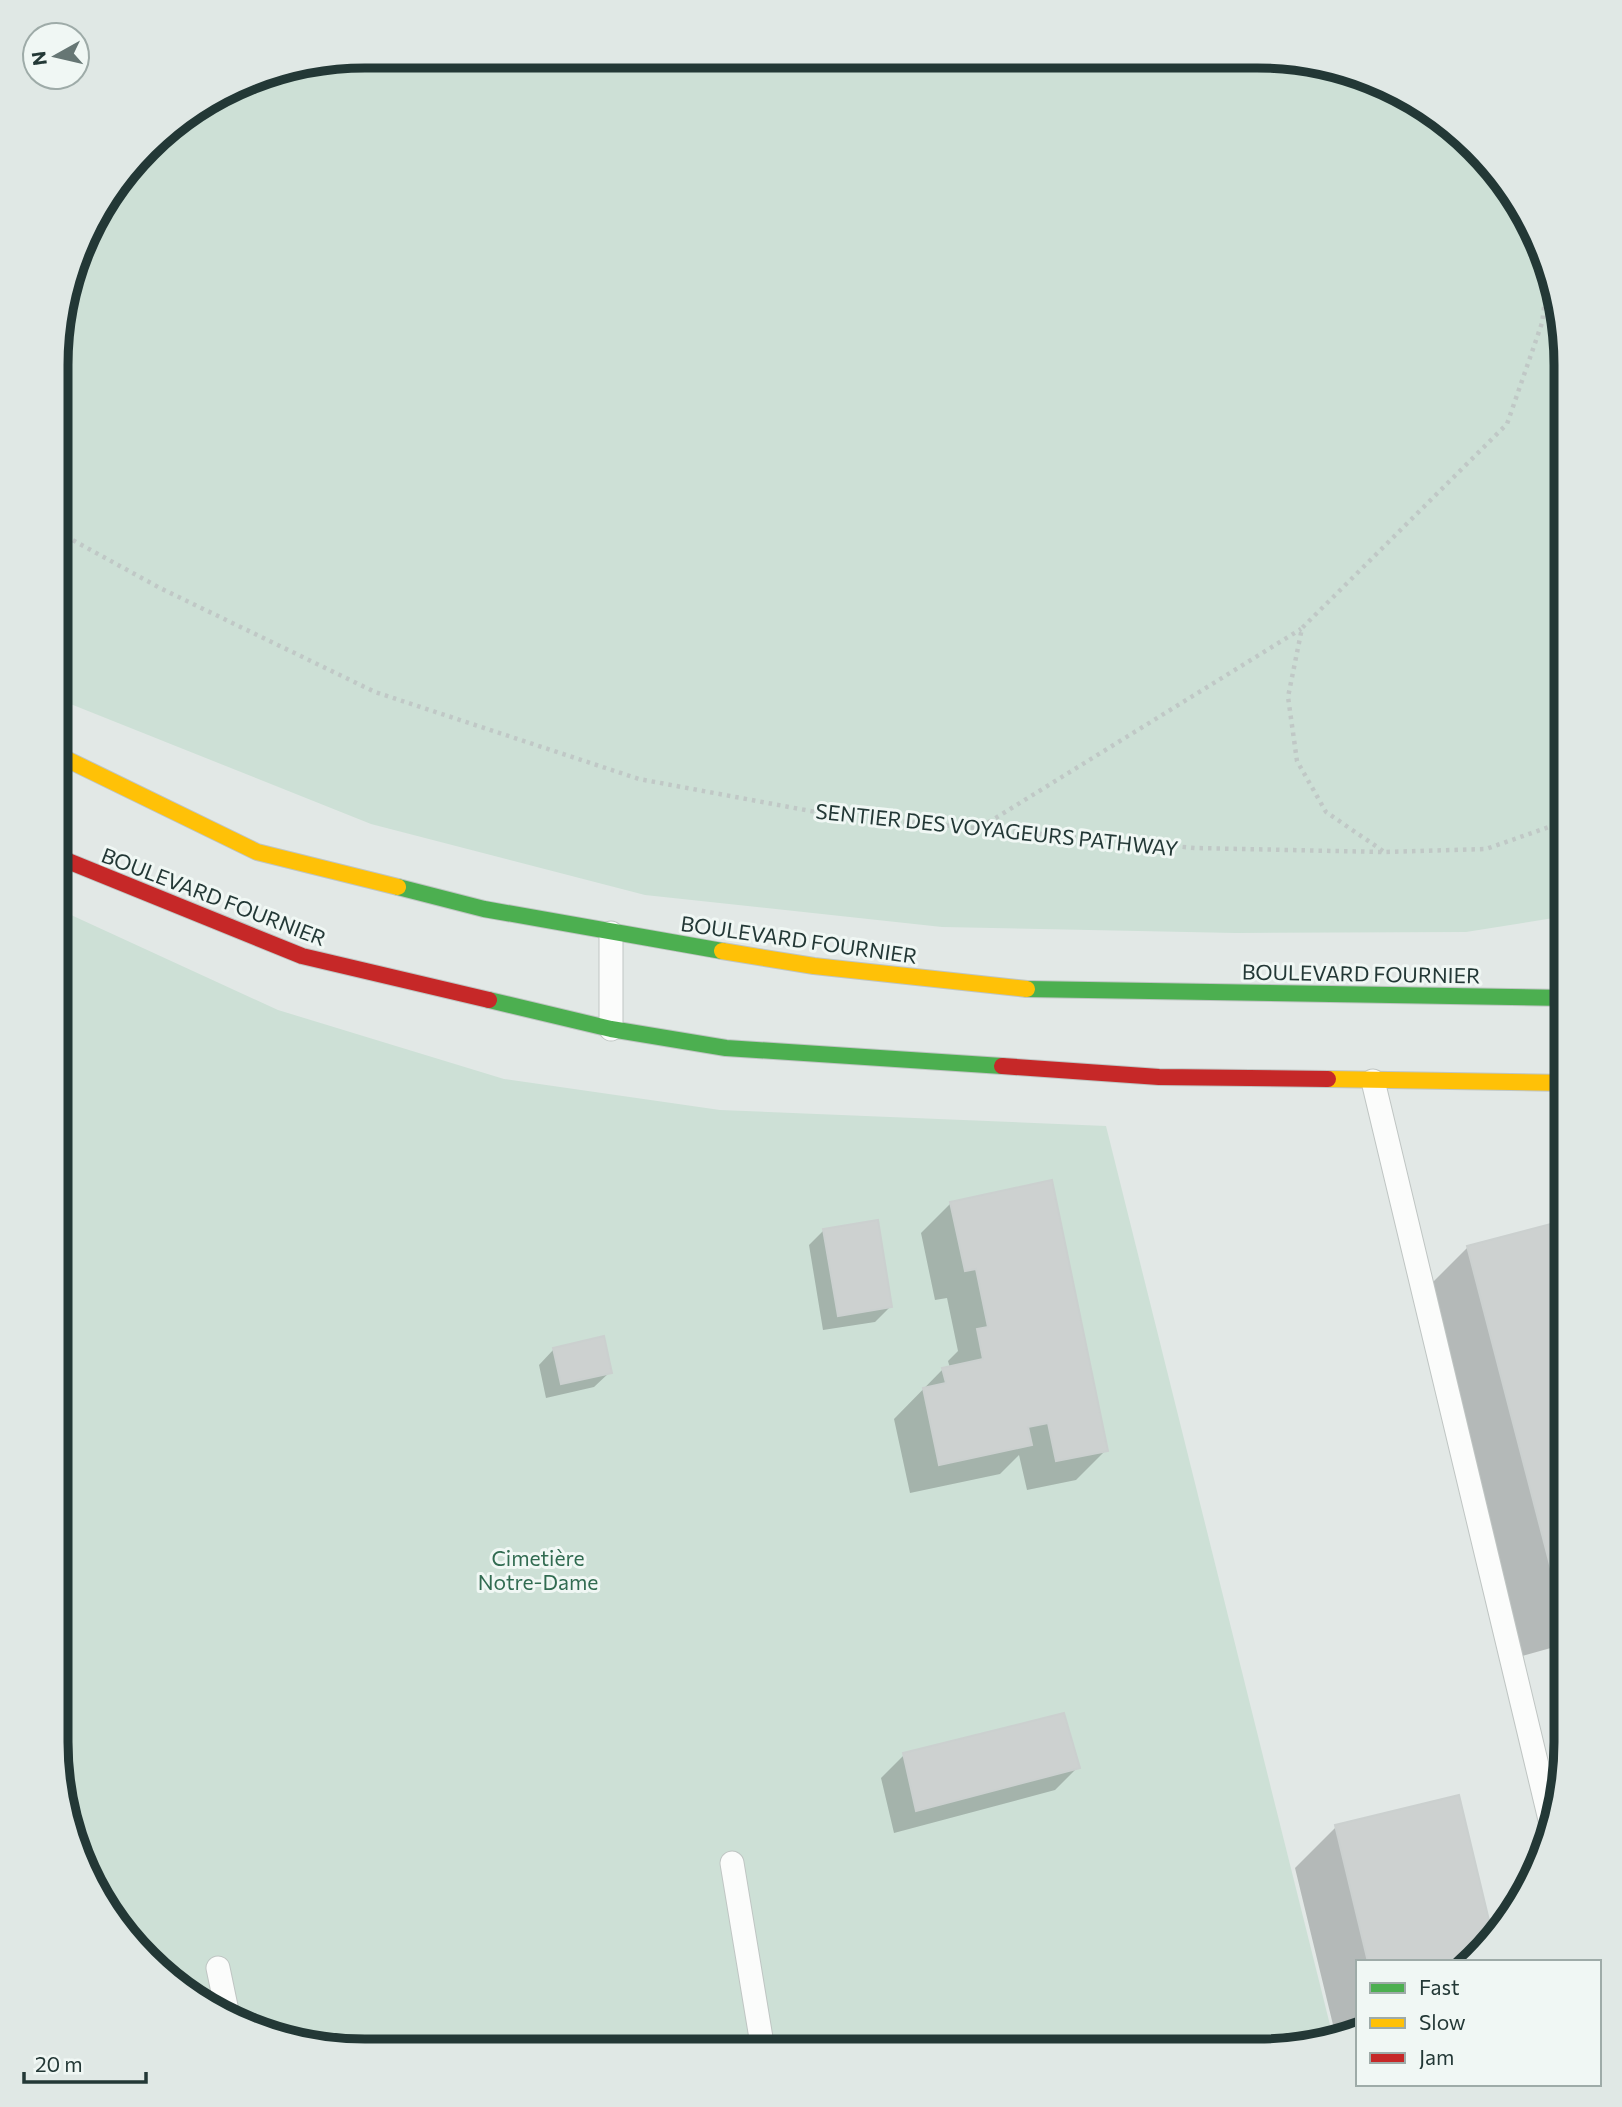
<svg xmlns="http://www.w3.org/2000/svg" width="1622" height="2107" font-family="Commissioner,sans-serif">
	<rect width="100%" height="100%" fill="#e2e8e6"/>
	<path fill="#cde0d6" d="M365 56 1297 59 1375 79 1445 120 1534 228 1566 365V916L1466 932 1236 933 942 927 645 895 371 824 58 699 59 325 97 211 162 133 266 73Z
		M58 909 278 1010 504 1079 720 1110 1106 1126 1332 2033 1257 2051 325 2048 193 1999 133 1946 88 1879 56 1742Z"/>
	<path fill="#0003" d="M951 1203 1106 1450 1076 1480 1027 1490 1019 1455 1000 1474 910 1493 894 1419 943 1369 950 1368 948 1361 958 1351 947 1298 935 1300 921 1233Z
		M1566 1221 1565 1644 1522 1656 1426 1289 1468 1247Z
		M824 1230 890 1307 875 1322 823 1330 809 1245Z
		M554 1349 610 1372 594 1387 546 1398 539 1365Z
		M904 1755 1078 1767 1055 1790 894 1833 881 1778Z
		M1457 1797 1492 1939 1472 1962H1358V2027L1335 2033 1295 1868 1336 1827Z"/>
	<path fill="#cdd1d0" stroke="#cbd0cf" stroke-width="2" d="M1052 1180 1108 1451 1056 1461 1048 1423 1028 1427 1032 1445 939 1465 923 1388 946 1383 942 1368 983 1359 977 1329 988 1327 976 1269 965 1271 950 1202Z
		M878 1220 892 1307 838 1316 823 1229Z
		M1566 1220 1565 1615H1563L1467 1246Z
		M604 1336 612 1373 561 1384 553 1348Z
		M1064 1713 1080 1768 916 1811 903 1753Z
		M1459 1795 1493 1937 1472 1962H1368L1335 1825Z"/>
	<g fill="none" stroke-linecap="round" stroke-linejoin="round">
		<g stroke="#bfc5c3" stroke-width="25">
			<path id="lane" d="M611 933V1029
				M1373 1081 1552 1828
				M732 1863 763 2050
				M218 1968 227 2011"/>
		</g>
		<g stroke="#bfc5c3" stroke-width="18">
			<path id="fast" d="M398 887 484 909 722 951
				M1027 989 1566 998
				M489 1000 611 1029 726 1048 1002 1066"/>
		</g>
		<g stroke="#bfc5c3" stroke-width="18">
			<path id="slow" d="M58 755 257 852 398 887
				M722 951 814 966 1027 989
				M1328 1079 1566 1083"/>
		</g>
		<g stroke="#bfc5c3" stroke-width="18">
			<path id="jam" d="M58 857 302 956 489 1000
				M1002 1066 1159 1077 1328 1079"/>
		</g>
		<path stroke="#c0c8c6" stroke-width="4.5" stroke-dasharray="3.5 5" stroke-linecap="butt" d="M58 532 160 588 375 692 639 779 832 815 1195 848 1383 852 1486 849 1566 821
			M981 827 1301 629
			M1383 851 1326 812 1297 761 1288 697 1302 628 1507 424 1542 323 1547 285"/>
		<use href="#lane" stroke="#fbfcfb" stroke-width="23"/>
		<use href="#fast" stroke="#4caf50" stroke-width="16"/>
		<use href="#slow" stroke="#ffc107" stroke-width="16"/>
		<use href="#jam" stroke="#c62828" stroke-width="16"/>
	</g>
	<g text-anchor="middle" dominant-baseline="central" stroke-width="6" stroke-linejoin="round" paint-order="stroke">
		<g font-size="21" fill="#233836" stroke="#f0f7f4">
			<text transform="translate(997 829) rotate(6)">SENTIER DES VOYAGEURS PATHWAY</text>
			<text transform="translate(214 896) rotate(21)">BOULEVARD FOURNIER</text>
			<text transform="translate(799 939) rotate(8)">BOULEVARD FOURNIER</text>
			<text transform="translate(1361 973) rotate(1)">BOULEVARD FOURNIER</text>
		</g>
		<g font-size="21" fill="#316b51" stroke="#f0f7f4">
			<text x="538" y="1557">Cimetière<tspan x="538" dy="24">Notre-Dame</tspan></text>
		</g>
	</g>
	<path d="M0 0H1622V2107H0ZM365 68H1257A297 297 0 0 1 1554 365V1742A297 297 0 0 1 1257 2039H365A297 297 0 0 1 68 1742V365A297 297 0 0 1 365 68Z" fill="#e0e8e5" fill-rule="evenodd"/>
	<path fill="none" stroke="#233836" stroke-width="9" d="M365 68H1257A297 297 0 0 1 1554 365V1742A297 297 0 0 1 1257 2039H365A297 297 0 0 1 68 1742V365A297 297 0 0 1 365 68Z"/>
	<rect x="1356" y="1960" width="245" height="126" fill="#f0f7f4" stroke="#9eaba8" stroke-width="2"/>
	<rect x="1370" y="1983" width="35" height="10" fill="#4caf50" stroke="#9eaba8" stroke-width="2"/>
	<text x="1419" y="1995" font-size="21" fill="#233836">Fast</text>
	<rect x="1370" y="2018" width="35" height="10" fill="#ffc107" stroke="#9eaba8" stroke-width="2"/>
	<text x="1419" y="2030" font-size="21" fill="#233836">Slow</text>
	<rect x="1370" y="2053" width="35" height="10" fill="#c62828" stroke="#9eaba8" stroke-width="2"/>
	<text x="1419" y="2065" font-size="21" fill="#233836">Jam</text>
	<g transform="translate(56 56) rotate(262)"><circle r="33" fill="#f0f7f4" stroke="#9eaba8" stroke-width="2"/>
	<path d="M0-5L12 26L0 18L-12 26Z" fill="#667674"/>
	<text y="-10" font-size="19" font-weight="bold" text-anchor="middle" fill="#233836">N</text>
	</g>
	<path d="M24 2072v10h122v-10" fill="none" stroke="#233836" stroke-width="3.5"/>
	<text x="35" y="2072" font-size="21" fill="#233836" stroke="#f0f7f4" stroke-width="5" paint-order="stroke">20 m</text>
</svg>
